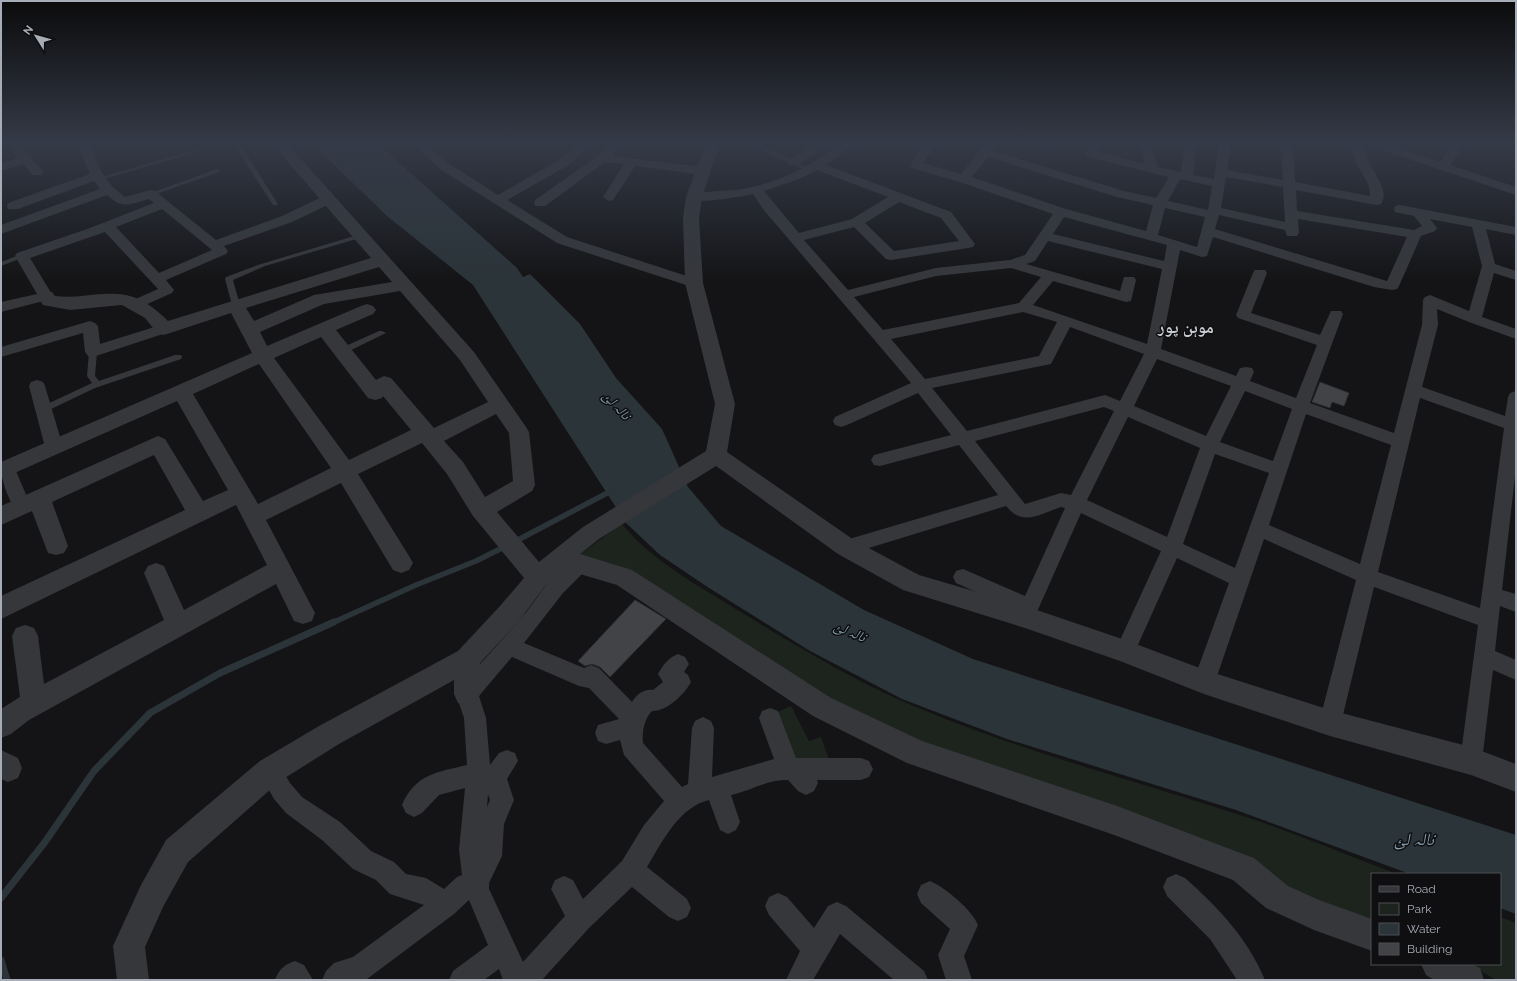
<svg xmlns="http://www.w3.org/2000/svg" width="1517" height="981" font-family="Raleway,'Noto Naskh Arabic',sans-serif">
	<rect width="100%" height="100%" fill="#141416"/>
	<path fill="#1d241d" d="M622 524C652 561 699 586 739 611 798 647 857 683 921 709 1024 752 1133 780 1240 815 1293 832 1344 854 1397 874H1372V920L1336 914 831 706 580 554Z
		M791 706 809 741 821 737 831 765 792 767 771 715Z
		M1500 917 1516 923V980H1496L1469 964H1500Z"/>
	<path fill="#2b3439" d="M316 143H377L517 268 523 277 530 274 580 324 616 378 662 429 688 487 721 526 864 610 973 659 1516 835V914L1500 908V874H1410L1236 810 1007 739 902 699 810 651 709 588 660 555 626 523 473 285 387 216 327 158Z"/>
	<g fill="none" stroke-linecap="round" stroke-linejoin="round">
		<path stroke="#2b3439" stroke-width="5.5" d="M514 542 613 490
			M332 623 416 585 476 561 506 546"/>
		<path stroke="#2b3439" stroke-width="7" d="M1 898 45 842 94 771 150 713 220 673 334 622
			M1 960 7 980"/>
	</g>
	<path fill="#414346" stroke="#2e2f32" d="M1320 382 1349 393 1344 406 1332 402 1330 408 1312 402Z
		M635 600 666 619 610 677 600 667 592 664 585 666 578 661Z"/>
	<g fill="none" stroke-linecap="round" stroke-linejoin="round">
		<path fill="#35373b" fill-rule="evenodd" d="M233 143H239L278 204 277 205H273Z
			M734 143 761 145 812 170 807 171 758 148Z
			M202 148 207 149 100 180 95 179Z
			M217 169 220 171 219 172 153 195 148 194Z
			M361 234 363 235V237L265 266 233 280 240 305 236 307 232 305 225 279 226 277 261 264Z
			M22 254 24 255V257L1 266V262Z
			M379 331H382L386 333 345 353 342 354 338 351 339 349Z
			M93 349 97 352 95 376 99 381 175 355H181L182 357 181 359 95 388 47 411H41L40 409 41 407 92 383 87 376 89 352Z"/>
		<path fill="#35373b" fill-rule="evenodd" d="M6 143H18L41 169 43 172 41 175H33L23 164 1 171V163L18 158Z
			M77 143H89C98 166 105 183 125 197L151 190 155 191 216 240 282 216 324 196 329 195 335 199 334 202 292 222 224 246 228 251 226 254 166 280 174 290 172 293 134 310 129 308 127 305 129 302 158 289 105 232 30 258 53 296 51 299 1 312V302L37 294 15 256 17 253 90 228 154 203 149 199C130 204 123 210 107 195L1 234V225L100 189 94 181 18 209H8L7 206 8 203 90 174ZM162 209 212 250 159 273 116 227Z
			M412 143H425L448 163 498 195 559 160 580 143H593L567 166 507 200 567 237 699 280 701 283 699 286H689L557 243 440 169Z
			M610 143H623L612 156 703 167 709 171 703 175 635 166 613 200 609 201 603 197 624 164 605 162 545 206H535L534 203 535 200 599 155Z
			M815 143H829L798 165H790L788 162 790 159Z
			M841 143H855L826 165 951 212 975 244 973 247 968 248 891 260 886 259 854 227 804 240 848 290 936 268 1010 260 1025 255 1053 214 960 182 912 168 910 165 925 143H937L923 163 961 174 986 143H997L993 151 1124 191 1156 198 1169 177 1088 157 1086 154 1090 143H1102L1099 152 1145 164 1139 143H1151L1158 167 1181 172 1185 143H1197L1193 175 1214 179 1219 143H1231L1227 170 1283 180 1281 143H1293L1295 182 1370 196C1371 184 1362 174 1357 165 1354 158 1353 150 1351 143H1363C1365 149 1366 156 1369 162 1374 174 1390 190 1381 204L1376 205 1296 190 1297 211 1414 230 1422 226 1414 216 1395 212 1394 209 1395 206 1400 205 1516 227V235L1486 229 1495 264 1516 271V280L1494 273 1482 317 1516 329V339L1469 322 1437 309 1438 325 1422 387 1505 416 1508 397 1510 393 1516 391V468L1502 590 1516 594V612L1500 606 1495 651 1516 660V680L1493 670 1482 761 1479 769 1471 772 1463 769 1460 761 1478 625 1374 587 1341 723 1338 730 1330 733 1322 730 1319 723 1356 580 1264 539 1215 682 1212 689 1204 692 1196 689 1193 682 1229 583 1177 558 1132 658 1125 660 1118 658 1115 651 1161 551 1081 513 1032 623 1025 626 1018 623 1015 617 1018 611 956 583 953 577 956 571 963 569 1025 596 1065 508 1061 507C1040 514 1023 527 1006 506L846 555 839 552 836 547 839 542 998 495 959 445 880 466 874 465 871 460 874 455 951 435 918 393 847 425 841 427 835 425 833 421 835 417 911 383 763 209 753 194C742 196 694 206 688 197 692 191 726 191 735 190 775 185 810 167 841 143ZM988 157 1117 197 1153 205 1146 231 1066 209 972 177ZM817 170 888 197 852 219 799 233 764 191 799 179ZM1226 177 1283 187 1285 222 1221 208ZM1180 179 1212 186 1208 210 1168 201ZM899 202 941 218 959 241 894 251 865 223ZM1165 208 1205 217 1197 247 1158 235ZM1219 215 1285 230 1287 236H1297L1299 233 1298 219 1407 237 1387 281 1215 229ZM1064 217 1167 245 1164 261 1053 234ZM1430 219 1472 227 1482 266 1469 311 1430 295 1425 297 1423 300 1422 325 1394 433 1310 403 1343 314 1341 311H1331L1320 335 1251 313 1267 273 1265 270H1255L1253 273 1236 315 1238 318 1317 345 1296 398 1250 381 1254 372 1252 368 1246 367 1240 368 1236 376 1161 349 1180 250 1202 257 1207 256 1213 237 1374 287 1392 290 1397 289 1399 286 1421 236 1435 231 1437 228ZM1048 241 1162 269 1147 344 1033 305 1053 281 1126 302 1131 301 1136 280 1134 277H1124L1120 291 1026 264 1035 261ZM1011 268 1041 277 1019 303 883 330 854 297 936 276ZM1023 312 1057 322 1039 356 925 379 891 339ZM1070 327 1144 354 1120 401 1105 395 967 431 932 388 1051 364ZM1157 359 1231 386 1206 436 1134 406ZM1245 391 1292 409 1273 461 1220 442ZM1420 398 1504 428 1480 608 1378 572ZM1104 407 1114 411 1071 495 1061 493 1025 504 975 441ZM1306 414 1391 445 1360 564 1269 525ZM1128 417 1200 448 1167 537 1087 500ZM1215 454 1269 473 1235 568 1183 544Z
			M1030 143H1081L1079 145C1069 148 1037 151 1030 143Z
			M1365 143H1383L1440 162 1454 143H1466L1450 165 1516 187V195L1367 145Z
			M90 321 95 323 98 326 100 344 164 324 169 326 172 329 169 332 93 357 88 356 85 352 83 333 1 357V347Z
			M37 380 43 382 45 386 63 447 60 451 54 453 48 451 45 447 29 386 31 382Z
			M6 462 12 464 15 469 31 506 28 511 22 513 16 511C7 496 1 481 1 464Z
			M579 556 586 558 589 564 586 570 563 593 524 643 584 668 591 665 599 668 632 702C637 694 644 689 653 690L663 682 658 674C663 665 668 658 678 654L685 657 689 664 684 672 688 675 691 682C685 694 666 712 652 711 644 719 642 732 643 743L682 787 688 784 692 728 695 721 703 717 711 721 714 728 712 777 774 759 759 718 762 711 770 708 778 711 796 758H861L869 761 873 769 869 777 861 780H817L818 783 814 791 806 795 798 791 788 780C765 780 751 791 731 795L740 822 736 830 728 834 720 830 709 800C679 807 662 842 647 867L687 899 691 908 687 917 678 921 669 917 632 887 589 928 542 980H503L499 969 484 980H449L453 971 488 945 469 900 454 914 367 979 322 980 326 971 334 963 353 957 424 905 390 894 376 880 353 869 322 840 286 813 274 799 258 771 262 763 270 760 278 763 290 783 302 797 340 822 371 851 394 862 406 874 426 878 444 889 457 877 462 875 459 850 465 788 439 795 422 813 414 817 406 813 402 805C415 774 438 772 467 765L464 718 456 694 459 687C482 662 505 637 527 611 541 594 558 563 579 556ZM512 657 579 686 589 688 619 719 598 725 595 733 598 741 606 744 620 740 624 755 664 801 644 825 622 861 583 899 573 880 564 876 555 880 551 889 565 916 523 962 489 889V883L502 856 504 824 514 800 507 779 518 761 515 753 507 750 499 753 490 765 486 718 479 696ZM488 794 490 800 487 807Z
			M1176 874 1185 878C1218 907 1248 939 1265 980H1237L1210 939 1167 896 1163 887 1167 878Z
			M930 881C946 888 972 910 978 925L964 956 972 980H946L938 955 950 929 921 903 917 894 921 885Z
			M778 893 787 897 814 928 828 906 837 902 846 906 924 971 928 980H894L840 934 813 980H786L800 951 769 915 765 906 769 897Z
			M295 961 304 965 313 980H275C279 969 284 965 295 961Z"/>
		<path fill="#35373b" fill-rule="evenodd" d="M279 143H293V150L474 352 526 427 529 432 535 485 532 491 497 512 539 562 583 527 706 451 715 404 685 283 683 218 686 197 706 143H720L702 197 699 218 703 283 735 404 727 452 854 540 919 575 1025 606 1125 640 1205 670 1330 710 1471 747 1516 764V792L1471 775 1330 736 1204 694 1120 661 1025 628 903 590 838 554 716 466 599 539 580 554 632 570 831 698 922 741 1117 806 1243 854 1254 858 1288 886 1319 900 1372 919V951L1314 930 1266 908 1233 880 1117 836 907 763 813 716 617 585 563 569 546 585 518 622 480 663V694L476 703 467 706 458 703 454 694V680L339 744 280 781 188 862 163 907 145 947 149 980H117L113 946 141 885 166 840 260 761 319 726 458 651 500 606 524 578 473 516 447 474 422 443 358 474 409 556 413 563 409 570 401 573 393 570 341 483 266 520 315 613 312 621 303 624 294 621 276 584 29 720 11 734 1 738V709L20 697 12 636 16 628 25 625 34 628 38 636 44 684 164 620 144 573 148 566 156 563 164 566 184 610 267 565 236 505 1 619V596L185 510 154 455 52 502 68 546 64 553 56 555 48 553 32 511 1 525V506L158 436 165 439 203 501 228 490 177 401 1 479V462L252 353 231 313 164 335 157 333 145 318 122 305 70 310 43 305 37 296 40 292 46 291 52 292 55 296C76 299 96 292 117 294 137 294 155 308 168 321L371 258 281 154 279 151ZM379 267 392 282 314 295 254 321 246 308ZM400 291 460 360 488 402 434 428 391 378 384 376 376 380 336 330 373 314 376 310 373 306 367 304 361 306 267 346 260 332 324 304ZM321 337 368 398 375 400 382 398 383 396 411 430 349 460 274 358ZM259 364 331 468 258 504 193 394ZM496 414 509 433 513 481 485 497 463 462 444 441Z
			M1 750 18 758 22 768 18 778 8 782 1 779Z
			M1421 964H1471L1480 968 1484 980H1434L1426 975Z"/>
	</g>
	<linearGradient id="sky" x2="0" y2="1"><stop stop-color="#0b0b0c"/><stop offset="0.51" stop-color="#343a47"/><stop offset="1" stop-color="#343a47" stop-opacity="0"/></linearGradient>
	<rect width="1517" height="281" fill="url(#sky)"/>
	<g text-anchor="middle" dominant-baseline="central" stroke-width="3" stroke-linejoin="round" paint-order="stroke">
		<g font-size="14" font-style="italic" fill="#7f9eaf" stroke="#0f0f11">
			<text transform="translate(617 405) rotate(47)">نالہ لئ</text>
			<text transform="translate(850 631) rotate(23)">نالہ لئ</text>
		</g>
		<g font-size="17" font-weight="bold" fill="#c7cbd2" stroke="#0f0f11">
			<text x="1186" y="327">موہن پور</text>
		</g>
		<g font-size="17" font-style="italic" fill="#7f9eaf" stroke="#0f0f11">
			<text x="1414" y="839">نالہ لئ</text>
		</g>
	</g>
	<rect width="1517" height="981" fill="none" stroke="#a7adb6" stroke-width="4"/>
	<rect x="1371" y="873" width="130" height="92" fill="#0f0f11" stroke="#4c4e53"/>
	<rect x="1379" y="886" width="20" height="6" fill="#35373b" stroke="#4c4e53"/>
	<text x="1407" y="893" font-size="12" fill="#a7adb6">Road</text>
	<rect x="1379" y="903" width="20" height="12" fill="#1d241d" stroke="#4c4e53"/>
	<text x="1407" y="913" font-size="12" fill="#a7adb6">Park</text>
	<rect x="1379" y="923" width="20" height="12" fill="#2b3439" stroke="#4c4e53"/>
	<text x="1407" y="933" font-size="12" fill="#a7adb6">Water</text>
	<rect x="1379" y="943" width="20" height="12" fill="#414346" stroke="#4c4e53"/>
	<text x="1407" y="953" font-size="12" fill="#a7adb6">Building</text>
	<g transform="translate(36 36) rotate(307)" stroke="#0f0f11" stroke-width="3" paint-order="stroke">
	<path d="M0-3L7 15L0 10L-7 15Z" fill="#a7adb6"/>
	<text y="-6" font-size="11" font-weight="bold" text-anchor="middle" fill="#a7adb6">N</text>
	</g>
</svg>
